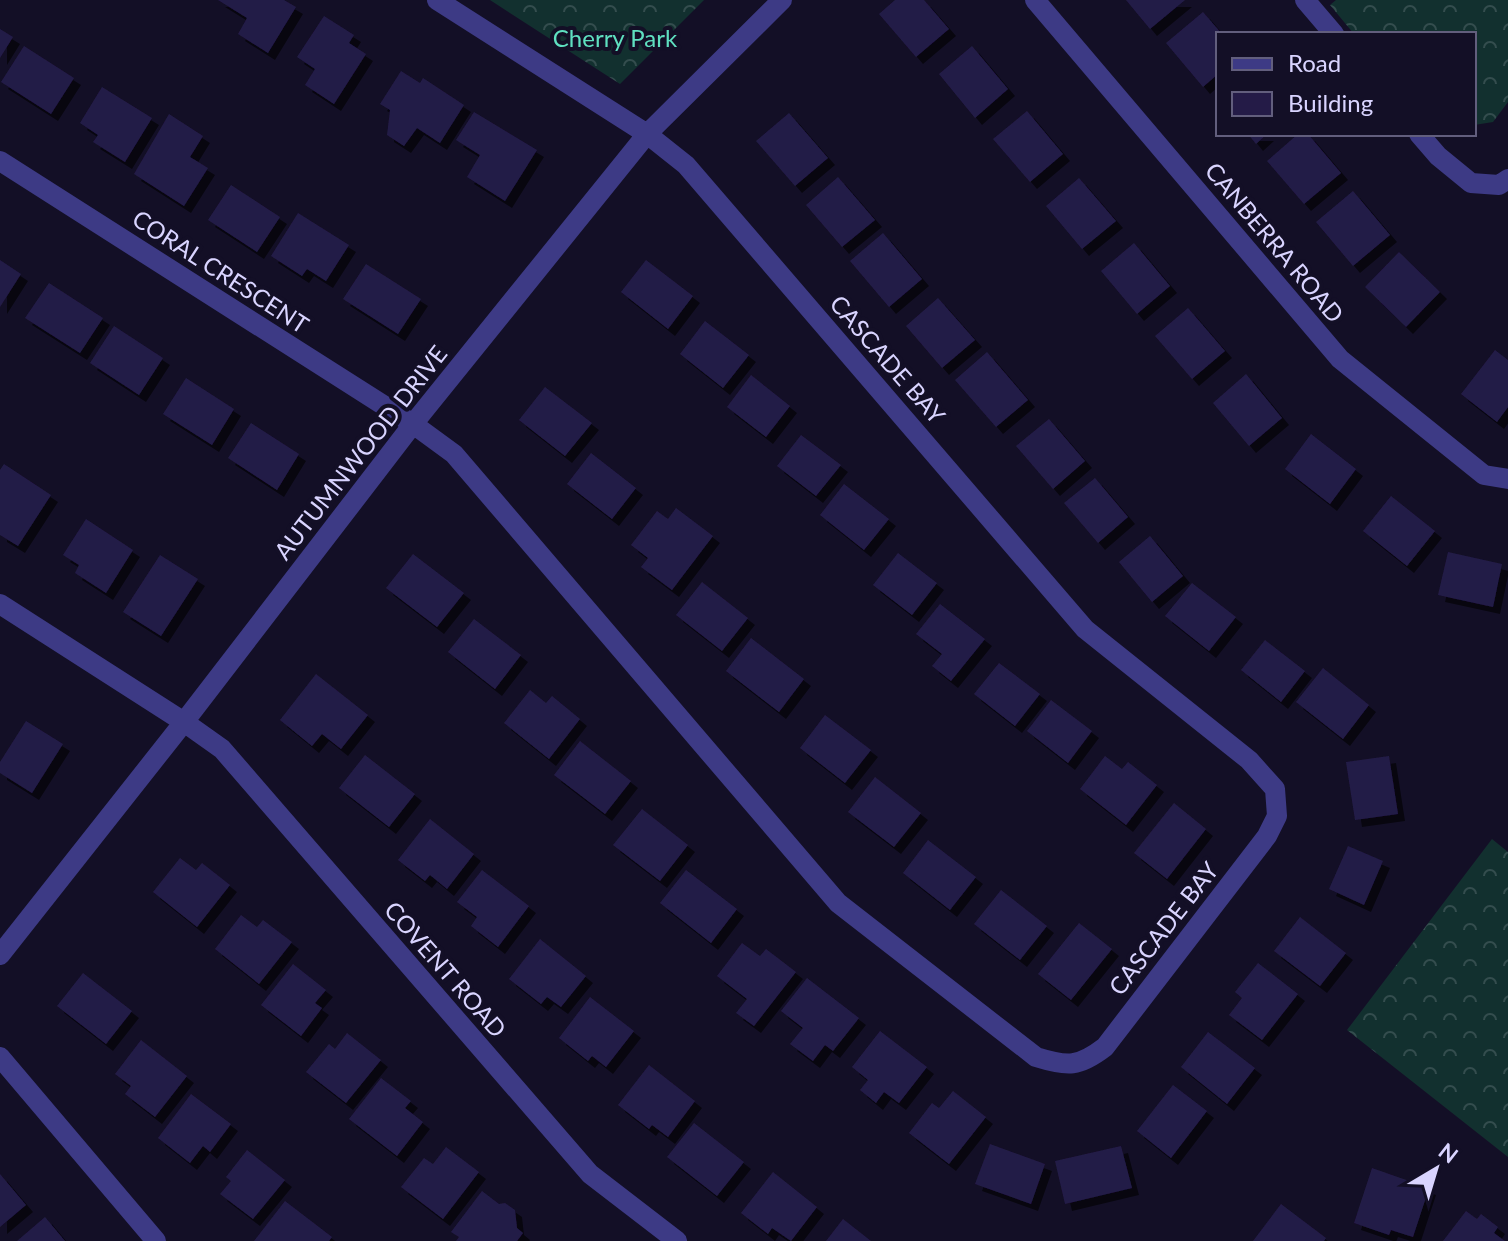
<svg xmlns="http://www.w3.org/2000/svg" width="1508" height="1241" font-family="Lato,sans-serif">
	<defs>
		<pattern id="forest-crowns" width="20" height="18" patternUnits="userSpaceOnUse" patternTransform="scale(2)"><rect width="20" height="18" fill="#12302f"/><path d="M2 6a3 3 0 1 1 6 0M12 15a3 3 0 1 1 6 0" fill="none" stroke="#344d4e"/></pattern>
		<filter id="shadow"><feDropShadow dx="7" dy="7" stdDeviation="0" flood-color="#0009"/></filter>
	</defs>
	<rect width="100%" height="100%" fill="#130f26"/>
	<path fill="url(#forest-crowns)" d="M490 0H704L620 84Z
		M1336 0H1508V102L1493 122 1474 125V34H1354L1330 5Z
		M1492 839 1508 852V1157L1347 1030Z"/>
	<path fill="#241b47" filter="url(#shadow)" d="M218 0H284L296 7 268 53 238 34 247 18Z
		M895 0H924L949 29 916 57 879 14Z
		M1126 0H1185L1150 29Z
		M1203 12 1222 34H1218V74L1203 87 1166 43Z
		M324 16 354 35 349 43 366 54 334 104 305 85 315 69 297 57Z
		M0 29 13 37 0 58Z
		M24 46 74 78 51 114 1 82Z
		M972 46 1008 89 975 118 939 74Z
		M401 71 420 83 423 78 464 105 440 143 417 128 404 146 387 135 390 110 380 104Z
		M102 87 152 118 125 162 93 142 98 135 80 123Z
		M1027 111 1063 154 1030 182 993 139Z
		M474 112 537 150 505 201 467 177 480 155 456 140Z
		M789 113 828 158 795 186 756 141Z
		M169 114 203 136 190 157 208 168 184 206 134 174Z
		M1248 134H1267L1256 144Z
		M1298 134H1308L1341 173 1304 204 1267 161Z
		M838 177 875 220 842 247 806 205Z
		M1079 178 1116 221 1082 249 1046 206Z
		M231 185 280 217 257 252 208 220Z
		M1353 191 1390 235 1353 266 1316 222Z
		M298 213 349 245 326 281 307 269 302 276 271 256Z
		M883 233 922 279 889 307 850 261Z
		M1134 243 1170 286 1137 314 1101 271Z
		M1399 252 1440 292 1406 327 1365 287Z
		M0 260 21 274 0 307Z
		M646 260 693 296 668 329 621 292Z
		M366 264 421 299 398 334 343 299Z
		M49 283 103 318 80 353 25 318Z
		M938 298 975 340 942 368 906 326Z
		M1188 308 1225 351 1192 379 1155 336Z
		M705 321 749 355 723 388 680 354Z
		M114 326 163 358 139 395 90 363Z
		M1495 350 1508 360V407L1497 422 1461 394Z
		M987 352 1028 400 996 427 955 380Z
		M1246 374 1282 418 1249 446 1213 403Z
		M751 375 790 406 766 437 727 407Z
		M186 378 234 409 212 445 163 414Z
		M545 387 592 423 565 456 519 420Z
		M1049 419 1085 461 1053 489 1016 446Z
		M251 423 299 454 277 490 228 458Z
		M1311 434 1356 469 1330 504 1285 469Z
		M801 435 841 465 816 496 777 466Z
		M591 453 636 488 612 519 567 484Z
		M4 464 51 495 18 546 0 535V470Z
		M1095 478 1128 517 1098 543 1064 503Z
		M844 484 889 519 864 550 820 515Z
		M1391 496 1435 531 1407 566 1363 531Z
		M676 508 713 536 672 590 641 567 648 558 631 545 657 511 668 519Z
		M86 519 133 550 106 593 75 573 79 565 63 555Z
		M1150 536 1183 576 1152 602 1119 562Z
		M1448 552 1502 564 1493 607 1438 595Z
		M898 553 937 583 912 615 873 585Z
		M413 554 464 593 437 627 386 588Z
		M160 555 198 579 161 636 123 612Z
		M702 582 748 618 722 651 676 615Z
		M1192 583 1236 617 1209 651 1165 616Z
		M940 604 985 639 951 681 932 666 942 654 916 634Z
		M474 619 521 655 495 689 448 652Z
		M751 638 804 679 779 712 726 671Z
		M1265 640 1305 671 1281 702 1241 670Z
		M999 663 1040 694 1015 726 974 694Z
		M1323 668 1369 705 1343 739 1296 702Z
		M316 674 368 715 341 749 322 734 312 746 280 720Z
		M530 690 546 703 552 696 580 719 549 759 504 723Z
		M1051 700 1092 731 1068 763 1027 731Z
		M825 715 871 750 845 783 800 748Z
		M26 721 63 744 32 793 0 773V762Z
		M580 741 631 781 605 814 554 775Z
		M365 755 415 794 389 827 339 788Z
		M1105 756 1122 769 1128 762 1157 785 1126 825 1080 789Z
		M1389 756 1398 814 1355 820 1346 762Z
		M875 777 921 813 894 847 848 812Z
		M1174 803 1206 829 1167 879 1134 853Z
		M642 809 688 845 660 881 613 845Z
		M430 819 474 854 447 889 430 875 425 881 398 860Z
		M928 840 976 877 950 910 903 873Z
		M1348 846 1383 861 1364 905 1329 889Z
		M180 858 196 870 202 863 230 885 197 927 153 892Z
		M482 870 529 906 498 947 471 926 477 917 457 902Z
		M686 870 737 909 711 943 660 903Z
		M1001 890 1047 926 1020 960 974 924Z
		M241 915 257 927 263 920 292 942 259 984 215 949Z
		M1300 917 1346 953 1320 986 1274 951Z
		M1079 923 1112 949 1071 1000 1038 974Z
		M540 939 586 976 561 1007 547 997 541 1004 509 979Z
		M742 943 760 956 766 949 796 972 754 1026 736 1013 747 999 717 976Z
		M1258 963 1298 994 1262 1040 1229 1015 1242 998 1235 992Z
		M293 964 326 990 315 1003 322 1008 301 1036 261 1005Z
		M83 973 132 1011 106 1044 57 1006Z
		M807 978 859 1018 833 1051 825 1045 813 1061 790 1044 803 1028 781 1011Z
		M590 997 634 1031 606 1067 592 1056 588 1061 559 1038Z
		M880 1031 927 1067 899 1103 884 1092 876 1103 860 1090 868 1080 852 1067Z
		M1208 1032 1255 1068 1227 1104 1181 1067Z
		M347 1033 381 1060 346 1103 306 1072 329 1044 335 1049Z
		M141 1040 187 1076 155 1117 125 1094 131 1086 115 1074Z
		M649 1065 695 1101 668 1137 652 1125 649 1129 618 1105Z
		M381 1078 411 1101 405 1108 423 1122 397 1156 349 1119Z
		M1173 1085 1207 1111 1171 1158 1137 1131Z
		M953 1091 986 1117 949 1164 909 1133 932 1103 939 1108Z
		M191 1094 231 1124 210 1152 203 1146 190 1163 158 1138Z
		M694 1123 744 1162 717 1196 667 1157Z
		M990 1144 1045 1164 1031 1204 975 1184Z
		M1121 1146 1132 1188 1065 1204 1055 1161Z
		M446 1147 479 1172 443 1219 401 1187 424 1158 433 1164Z
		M247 1150 285 1180 253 1219 220 1194 231 1181 226 1177Z
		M1372 1168 1429 1188 1413 1237 1391 1230 1389 1235 1354 1223Z
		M773 1172 817 1207 791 1241 772 1228 768 1234 741 1213Z
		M0 1174 26 1205 0 1227Z
		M482 1191 499 1204 505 1203 515 1210 517 1228 523 1233 517 1241H456L459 1237 451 1232Z
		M285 1201 332 1237 329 1241H254Z
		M1281 1204 1326 1238 1324 1241H1253Z
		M1466 1211 1477 1219 1481 1214 1498 1227 1494 1233 1505 1241H1443Z
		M45 1217 65 1241H17Z
		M843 1219 871 1241H826Z"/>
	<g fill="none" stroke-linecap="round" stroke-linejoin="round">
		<path stroke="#3d3a85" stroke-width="20" d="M1035 0 1340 359 1484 475 1508 479
			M1305 0 1334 34
			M1419 134 1438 156 1471 183 1499 185 1508 179
			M0 161 413 424 454 454 838 903 1036 1057C1068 1067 1079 1067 1105 1047L1267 836 1277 816 1275 789 1249 760 1085 629 686 165 647 134 437 0
			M0 604 184 722 222 749 590 1174 677 1241
			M0 955 184 722 413 424 647 134 782 0
			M0 1057 156 1241"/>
	</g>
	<g text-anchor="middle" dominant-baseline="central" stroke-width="8" stroke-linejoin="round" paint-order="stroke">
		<g font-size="24" fill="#5fe0c0" stroke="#130f26">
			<text x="615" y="37">Cherry Park</text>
		</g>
		<g font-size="24" fill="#d9d4ff" stroke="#130f26">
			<text transform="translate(1275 242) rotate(50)">CANBERRA ROAD</text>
			<text transform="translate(221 271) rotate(33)">CORAL CRESCENT</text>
			<text transform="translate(888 359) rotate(49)">CASCADE BAY</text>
			<text transform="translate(360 452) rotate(-52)">AUTUMNWOOD DRIVE</text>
			<text transform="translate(1163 928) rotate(-52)">CASCADE BAY</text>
			<text transform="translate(446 969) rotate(49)">COVENT ROAD</text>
		</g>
	</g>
	<rect x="1216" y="32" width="260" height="104" fill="#130f26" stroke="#625e7d" stroke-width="2"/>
	<rect x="1232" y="58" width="40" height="12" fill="#3d3a85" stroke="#625e7d" stroke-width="2"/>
	<text x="1288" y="72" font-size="24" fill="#d9d4ff">Road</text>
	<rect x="1232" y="92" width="40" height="24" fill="#241b47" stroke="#625e7d" stroke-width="2"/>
	<text x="1288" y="112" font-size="24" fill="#d9d4ff">Building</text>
	<g transform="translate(1436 1169) rotate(38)" stroke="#130f26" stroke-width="6" paint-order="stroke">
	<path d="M0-6L14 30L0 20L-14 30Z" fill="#d9d4ff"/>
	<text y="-12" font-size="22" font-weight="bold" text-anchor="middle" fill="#d9d4ff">N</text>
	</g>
</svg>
